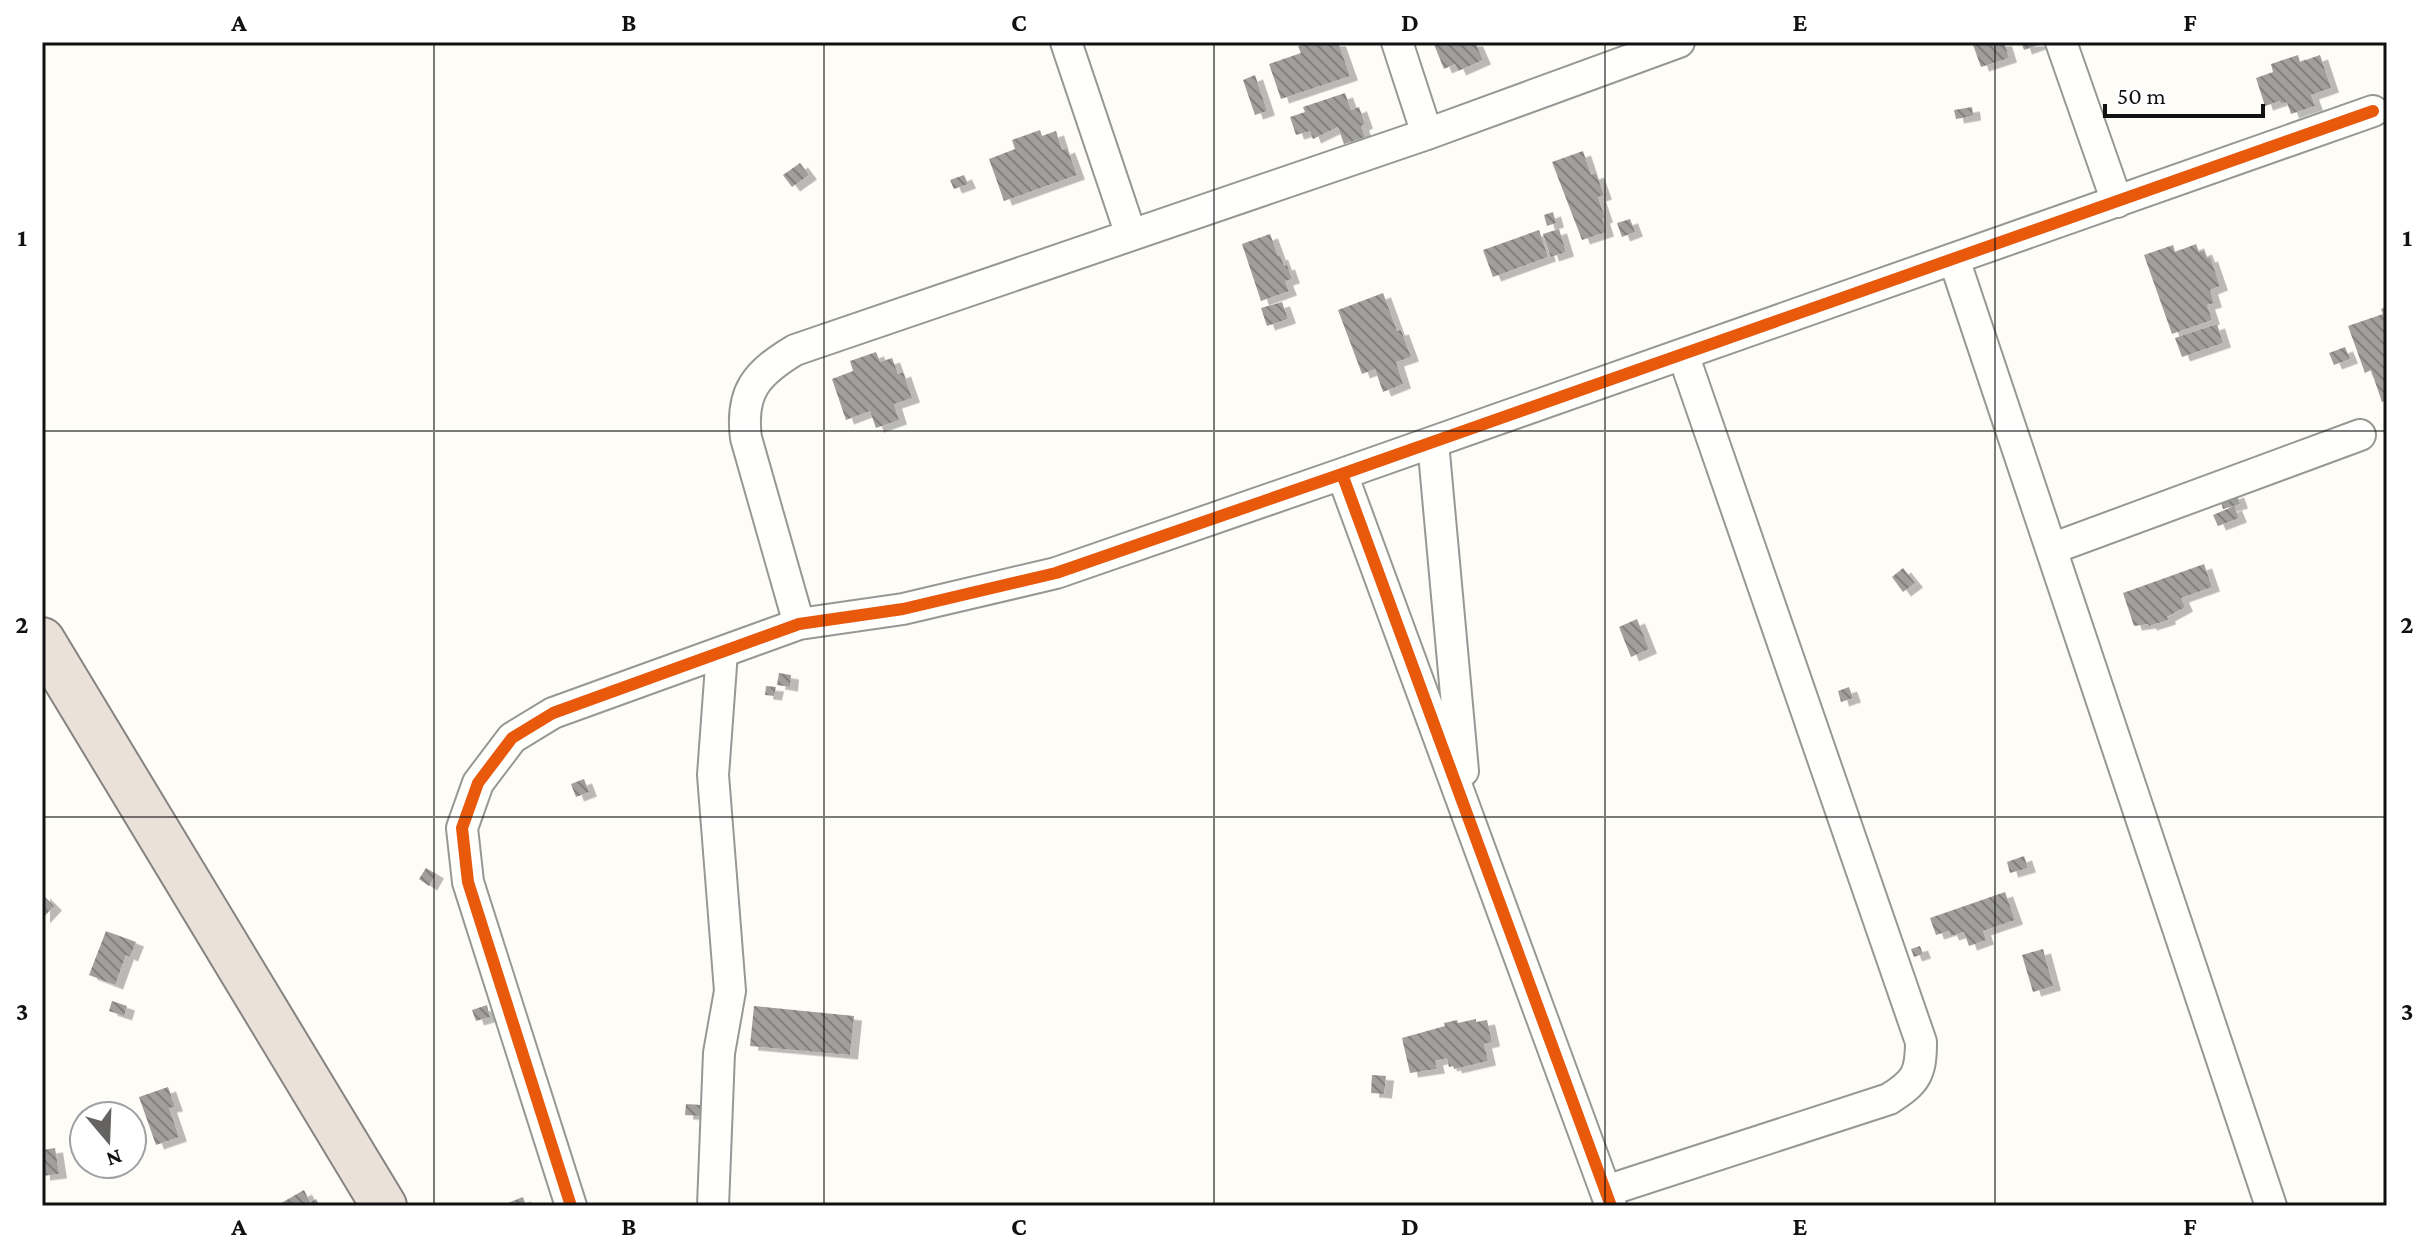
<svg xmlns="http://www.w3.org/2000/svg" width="2429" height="1248" font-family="'Crimson Pro',serif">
	<defs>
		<pattern id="building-back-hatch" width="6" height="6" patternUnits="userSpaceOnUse" patternTransform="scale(2)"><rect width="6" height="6" fill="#a19f9c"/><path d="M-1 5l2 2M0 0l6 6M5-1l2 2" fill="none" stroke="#82807e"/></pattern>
		<filter id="shadow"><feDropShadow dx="8" dy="4.5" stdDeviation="0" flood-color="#0004"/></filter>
	</defs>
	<rect width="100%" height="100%" fill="#fdfcf7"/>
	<path fill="url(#building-back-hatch)" filter="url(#shadow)" d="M1310 42H1338L1350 76 1281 99 1269 64 1301 53 1298 46Z
		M1433 42H1475L1483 60 1458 71 1455 64 1444 69Z
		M1972 42H2004L2009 58 1981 67Z
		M2021 42H2037L2038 45 2024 50Z
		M2298 55 2300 62 2320 55 2331 88 2311 95 2315 106 2291 114 2287 102 2281 104 2280 101 2265 106 2256 78 2273 72 2271 64Z
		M1255 75 1267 111 1255 115 1243 80Z
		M1345 93 1351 110 1359 107 1365 124 1361 126 1365 137 1344 144 1338 127 1313 139 1310 131 1296 135 1290 117 1305 112 1303 107Z
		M1972 107 1973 116 1956 119 1954 110Z
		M1040 130 1042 136 1056 131 1062 150 1067 148 1077 175 1004 201 989 159 1015 149 1012 140Z
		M1583 151 1591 175 1596 173 1604 195 1598 197 1605 218 1602 219 1606 232 1582 240 1552 162Z
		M800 163 809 175 792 187 783 175Z
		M964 175 968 184 954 189 950 180Z
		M1553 212 1556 223 1547 226 1544 215Z
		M1630 219 1635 232 1622 237 1617 223Z
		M1559 229 1566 252 1551 257 1543 234Z
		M1539 230 1548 257 1493 277 1483 250Z
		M1270 234 1278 256 1280 255 1284 266 1287 265 1292 279 1285 281 1289 291 1261 301 1242 244Z
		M2196 244 2199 252 2204 250 2207 258 2210 257 2220 286 2210 290 2214 303 2207 305 2212 320 2172 334 2144 255 2173 245 2175 252Z
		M1383 293 1397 331 1401 330 1411 357 1396 362 1403 384 1383 392 1375 369 1362 374 1338 310Z
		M1282 302 1288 319 1267 326 1261 308Z
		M2387 307V400L2382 402 2371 370 2365 373 2348 326 2383 314 2381 309Z
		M2217 324 2223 343 2182 357 2175 338Z
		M2345 347 2350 359 2334 365 2329 353Z
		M876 352 880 362 892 358 898 374 903 372 912 398 894 404 899 420 876 428 870 411 846 420 832 379 853 371 850 361Z
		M2236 493 2240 504 2223 509 2220 499Z
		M2234 506 2239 518 2218 526 2213 515Z
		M2204 564 2212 587 2181 598 2185 607 2167 617 2168 620 2149 626 2148 624 2134 626 2123 593Z
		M1903 568 1915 583 1903 592 1892 577Z
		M1637 619 1649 649 1631 657 1619 627Z
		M779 673 791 675 790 687 777 685Z
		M766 686 776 687 774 696 765 695Z
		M1849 687 1853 698 1841 702 1838 691Z
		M584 779 589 792 576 797 571 784Z
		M2024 856 2028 868 2010 873 2007 862Z
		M426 868 436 874 429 886 419 879Z
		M2005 892 2015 920 1983 931 1986 940 1969 946 1964 932 1951 936 1949 931 1936 935 1930 918Z
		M42 894 54 906 42 919Z
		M106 931 136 942 130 957 126 955 115 985 89 975Z
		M1920 946 1923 954 1914 957 1911 949Z
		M2043 949 2053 986 2033 992 2022 955Z
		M112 1001 127 1006 124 1016 109 1011Z
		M487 1005 490 1017 476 1021 472 1010Z
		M754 1006 854 1016 850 1055 750 1046Z
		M1476 1019V1022L1487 1020 1492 1042 1484 1044 1488 1061 1454 1069 1453 1066 1449 1067 1447 1058 1435 1061 1437 1069 1410 1073 1402 1038 1445 1026 1444 1023 1457 1020 1458 1023Z
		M1372 1075 1386 1076 1384 1094 1371 1093Z
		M168 1087 175 1107 169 1108 179 1137 156 1145 139 1097Z
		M686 1104 702 1105 701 1116 685 1115Z
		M55 1148 59 1174 42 1176V1150Z
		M304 1190 310 1202 316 1199 320 1206H276Z
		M523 1197 526 1206H500Z"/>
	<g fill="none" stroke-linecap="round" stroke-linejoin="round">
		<g stroke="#979795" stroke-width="34">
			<path id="minor" d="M1066 42 1131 235
				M1397 42 1427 134
				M2061 42 2117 202
				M1954 259 2271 1206
				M1433 442 1463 771
				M2051 549 2360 435
				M799 624 746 438C740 391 757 373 795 350L1427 134 1679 42
				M1606 1191 1889 1099C1916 1082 1921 1074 1921 1042L1683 354
				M571 1206 468 882 462 828 478 783 512 738 553 713 799 624 903 609 1056 573 1342 474
				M713 1206 719 1053 730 991 713 775 722 652
				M1611 1206 1342 474 2373 111"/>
		</g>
		<g stroke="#858482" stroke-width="48">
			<path id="highway" d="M42 640 384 1206"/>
		</g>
		<use href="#minor" stroke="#fffffe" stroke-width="30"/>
		<use href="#highway" stroke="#eae1d8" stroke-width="44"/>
		<g stroke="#fff" stroke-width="17">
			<path id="cycleway" d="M571 1206 468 882 462 828 478 783 512 738 553 713 799 624 903 609 1056 573 1342 474
				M1611 1206 1342 474 2373 111"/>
		</g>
		<use href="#cycleway" stroke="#e8590c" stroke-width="12"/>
	</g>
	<path fill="none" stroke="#111" stroke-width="2" stroke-opacity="0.55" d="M434 42V1206M824 42V1206M1214 42V1206M1605 42V1206M1995 42V1206M42 431H2387M42 817H2387"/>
	<rect width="2429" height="1248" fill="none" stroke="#ffffff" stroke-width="88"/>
	<g transform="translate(108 1140) rotate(161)"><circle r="38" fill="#ffffff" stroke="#a0a0a0" stroke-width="2"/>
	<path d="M0-6L14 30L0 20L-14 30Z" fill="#646362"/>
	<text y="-12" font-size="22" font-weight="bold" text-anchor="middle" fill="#111111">N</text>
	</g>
	<path d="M2105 104v12h158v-12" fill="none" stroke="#111111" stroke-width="4"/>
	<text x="2117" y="104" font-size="24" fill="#111111" stroke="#ffffff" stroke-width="6" paint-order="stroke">50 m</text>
	<rect x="44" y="44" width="2341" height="1160" fill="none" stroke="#111" stroke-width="3"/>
	<g font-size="26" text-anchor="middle" font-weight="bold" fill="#111">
		<text x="239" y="31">A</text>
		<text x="629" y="31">B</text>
		<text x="1019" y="31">C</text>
		<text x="1410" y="31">D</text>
		<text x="1800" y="31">E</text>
		<text x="2190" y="31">F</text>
		<text x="22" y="246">1</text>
		<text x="2407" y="246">1</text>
		<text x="22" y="633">2</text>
		<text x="2407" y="633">2</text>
		<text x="22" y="1020">3</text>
		<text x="2407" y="1020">3</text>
		<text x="239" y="1235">A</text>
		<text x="629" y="1235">B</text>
		<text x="1019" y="1235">C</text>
		<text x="1410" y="1235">D</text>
		<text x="1800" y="1235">E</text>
		<text x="2190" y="1235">F</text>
	</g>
</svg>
